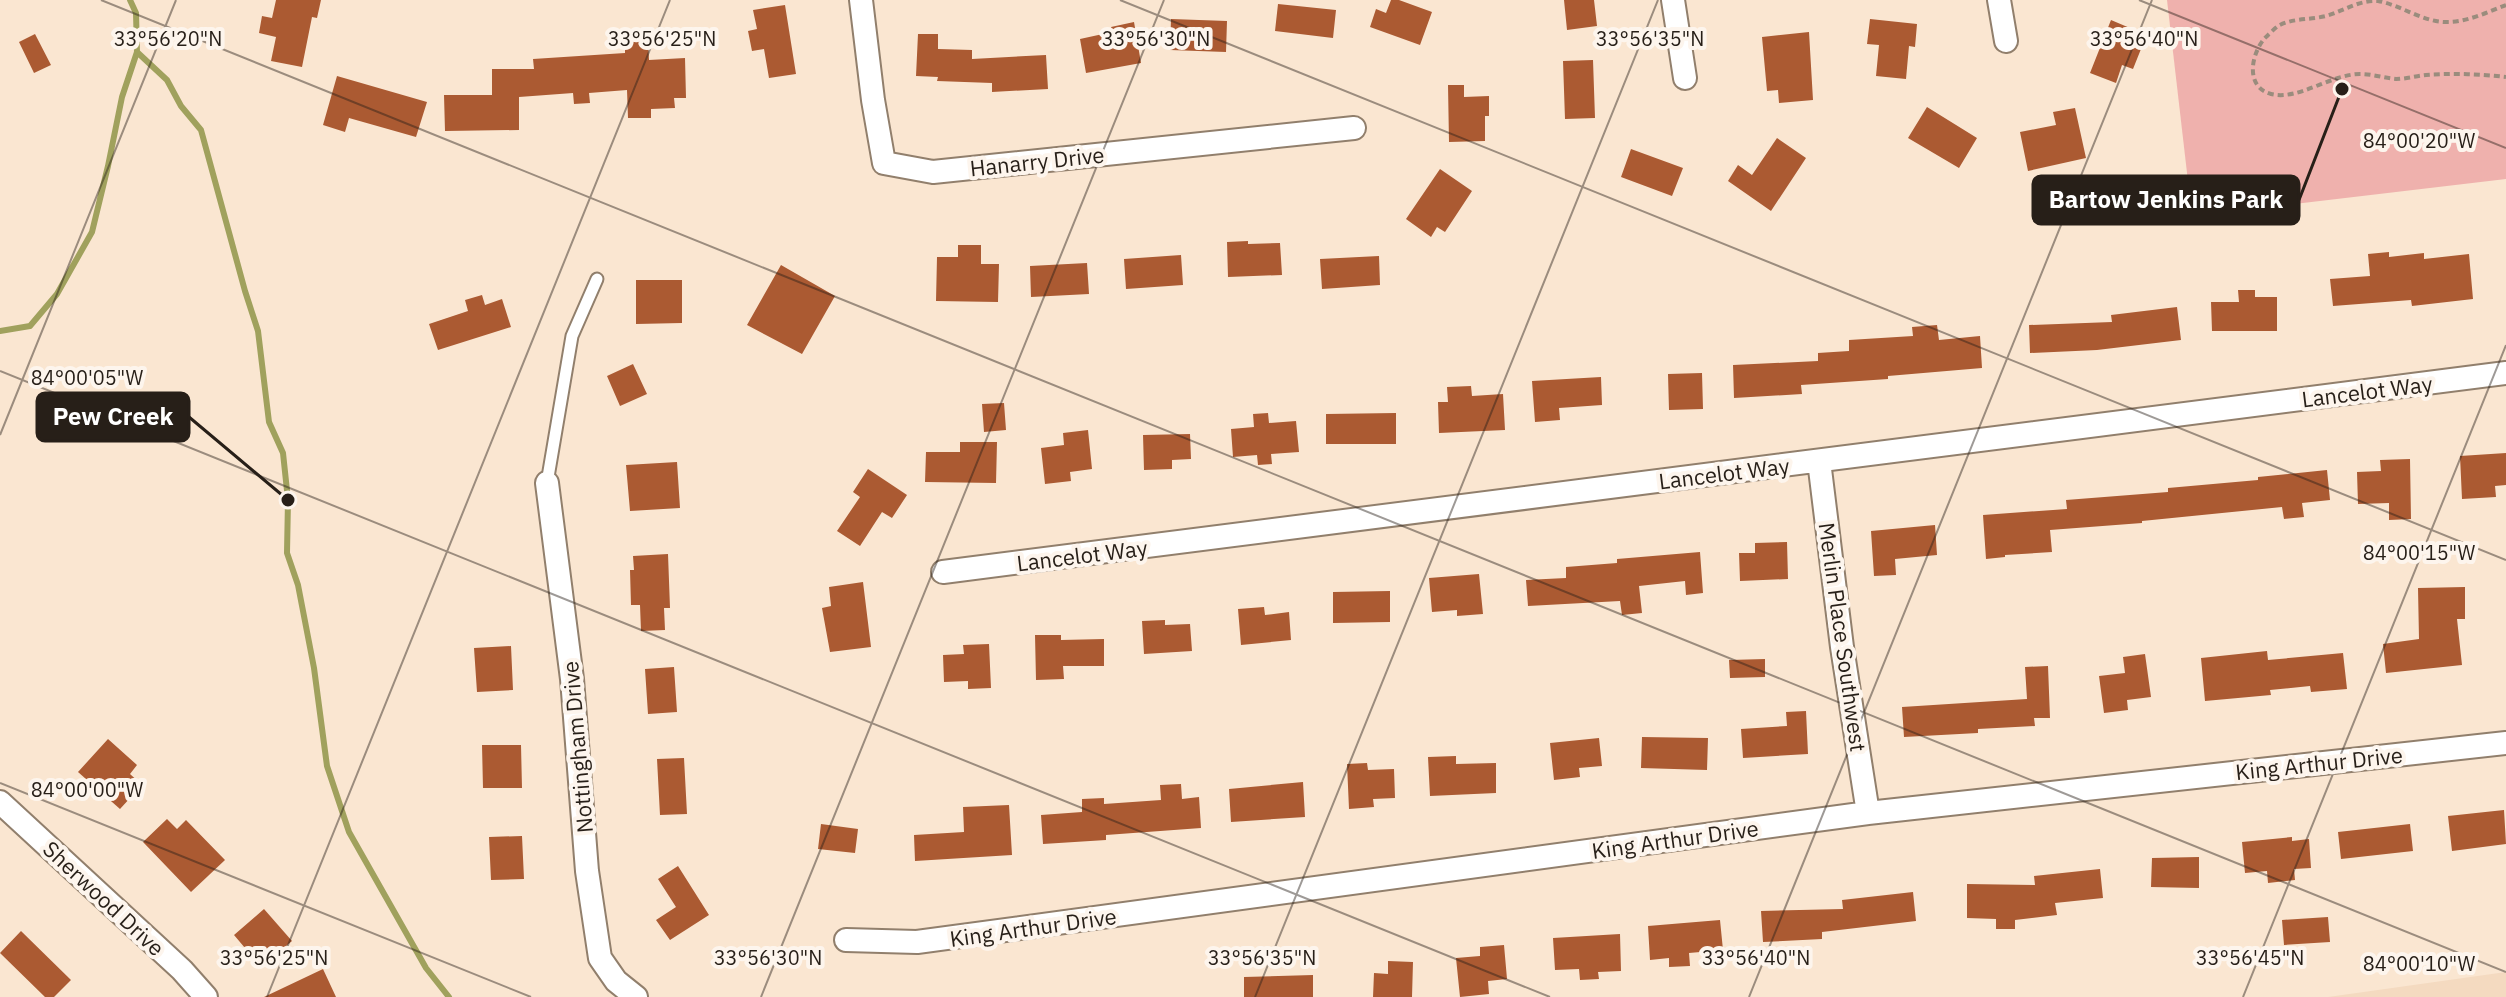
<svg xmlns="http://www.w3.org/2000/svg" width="2506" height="997" font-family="'IBM Plex Sans',sans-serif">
	<rect width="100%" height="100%" fill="#fae6d1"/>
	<path fill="#f4dac0" d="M2506 972V997H2328Z"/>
	<path fill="#efb1ad" d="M2167 0H2506V179L2192 216Z"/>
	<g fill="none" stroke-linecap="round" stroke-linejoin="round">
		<path stroke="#a0a15d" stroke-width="6" d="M137 52 167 80 181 106 201 130 245 291 258 331 269 422 283 453 288 500 287 553 298 585 314 668 327 766 349 832 426 968 449 997
			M0 331 30 326 57 294 92 232 108 166 122 97 137 52 136 13 130 0"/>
	</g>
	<path fill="#ab5a32" d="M276 0H321L317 18 312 17 302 67 271 61 276 37 259 33 262 16 272 18Z
		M1391 0H1399L1432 12 1420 45 1370 27 1376 9 1386 13Z
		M1564 0H1594L1597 26 1567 30Z
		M1278 4 1336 10 1333 38 1275 31Z
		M785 5 796 74 769 78 764 49 752 51 748 31 757 29 753 10Z
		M1171 19 1227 21 1226 52 1170 50Z
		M1870 19 1917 24 1915 47 1909 46 1906 79 1876 76 1879 45 1867 44Z
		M2111 20 2137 31 2131 46 2141 49 2133 69 2122 65 2116 83 2090 73Z
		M1134 22 1141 63 1086 73 1080 39 1112 32 1111 27Z
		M1809 32 1813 100 1779 103 1778 90 1767 91 1762 37Z
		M35 34 51 65 34 73 19 42Z
		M918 34H938V49L972 50V59L1046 55 1048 89 992 92V83L937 81 938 77 916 76Z
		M648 41 649 60 685 58 686 98H674L675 108 651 109V118H628L627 90 589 93 590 103 574 104 573 93 519 97V130L445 131 444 95H492V69H534L533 59 625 53V42Z
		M1593 60 1595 118 1565 119 1563 61Z
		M337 76 427 102 416 137 349 118 345 132 323 125Z
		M1448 85H1464V97L1489 96V116H1485V141L1449 142Z
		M1927 107 1977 138 1959 168 1908 138Z
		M2075 108 2086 158 2028 171 2020 132 2056 125 2053 112Z
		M1777 138 1806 158 1771 211 1728 181 1738 165 1752 175Z
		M1631 149 1683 168 1672 196 1621 177Z
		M1440 169 1472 191 1445 232 1437 227 1431 237 1406 219Z
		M1248 241V244L1280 243 1282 275 1228 277 1227 242Z
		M958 245H981V264H999L998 302 936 301 937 257H958Z
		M2389 252V257L2424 253V259L2469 254 2473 299 2412 306 2411 300 2333 306 2330 279 2370 276 2368 254Z
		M1181 255 1183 285 1126 289 1124 259Z
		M1379 256 1380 285 1322 289 1320 259Z
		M1087 263 1089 294 1031 297 1030 266Z
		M781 265 835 296 802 354 747 325Z
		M636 280H682V323L636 324Z
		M2238 290H2255V297H2277V331H2212L2211 302H2239Z
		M482 295 485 305 502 299 511 327 438 350 429 324 468 311 465 300Z
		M2177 307 2181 340 2097 350 2030 353 2029 325 2112 322 2111 315Z
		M1937 325 1939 340 1980 336 1982 368 1888 376V379L1801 385 1802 394 1734 398 1733 365 1818 361V353L1849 351V340L1913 336 1912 327Z
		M633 364 647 394 620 406 607 376Z
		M1702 373 1703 409 1669 410 1668 374Z
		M1601 377 1602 405 1559 408 1560 420 1535 422 1532 381Z
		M1471 386 1472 396 1503 394 1505 430 1439 433 1438 402H1448L1447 387Z
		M1004 403 1006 430 984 432 982 404Z
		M1268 413 1269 423 1296 421 1299 452 1271 454 1272 464 1258 465 1257 455 1233 457 1231 429 1254 427 1253 414Z
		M1396 413V444H1326V414Z
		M1088 430 1092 469 1070 472 1071 481 1045 484 1041 448 1064 445 1063 433Z
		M1190 434 1191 459 1172 460V469L1144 470 1143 435Z
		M960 442H997L996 483 925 482 926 452H960Z
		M2506 453V485L2495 486 2496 497 2462 499 2460 456Z
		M2410 459 2411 519 2389 520V503L2358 504 2357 472 2381 471 2380 460Z
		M677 462 680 508 630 511 626 465Z
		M868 469 907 495 892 518 882 512 860 546 837 531 860 497 853 492Z
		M2327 470 2330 500 2302 503 2304 517 2284 519 2282 507 2142 521V523L2050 530 2052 552 2005 555V557L1986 559 1983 515 2067 509 2066 500 2168 492V488L2258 480V477Z
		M1935 525 1937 555 1895 559 1896 575 1874 576 1871 531Z
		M1787 542 1788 579 1740 581 1739 553H1755V543Z
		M1700 552 1703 593 1686 595 1685 581 1639 586 1642 613 1622 615 1620 601 1528 606 1526 580 1566 578V567L1617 563V559Z
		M668 554 670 608H664L665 630 641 631 640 605H631L630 570H634L633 556Z
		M1479 574 1483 614 1457 616V610L1432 612 1429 578Z
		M863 582 871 647 830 652 822 608 831 606 829 587Z
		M2465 587V619H2457L2462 665 2386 673 2383 644 2419 639 2418 588Z
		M1390 591V622L1333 623V592Z
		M1264 607 1265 615 1289 612 1291 640 1241 645 1238 609Z
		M1165 620V625L1190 624 1192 651 1144 654 1142 621Z
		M1035 635H1061V640L1104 639V666H1063L1064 679 1036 680Z
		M989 644 991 688 968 689V681L944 682 943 655 964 654 963 645Z
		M511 646 513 690 477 692 474 648Z
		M2267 651 2268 660 2343 653 2347 689 2311 692 2310 686 2270 690 2271 695 2205 701 2201 658Z
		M2145 654 2151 697 2127 700 2128 710 2104 713 2099 676 2125 673 2123 657Z
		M1765 659V677L1730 678 1729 660Z
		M2048 666 2050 718H2034L2035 726 1978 729V733L1904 737 1902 707 2027 699 2025 667Z
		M674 667 677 712 648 714 645 669Z
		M1806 711 1808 754 1743 758 1741 729 1787 726 1786 712Z
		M1642 737 1708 738 1707 770 1641 768Z
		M1599 738 1602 766 1579 768 1580 777 1554 780 1550 743Z
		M108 739 137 765 130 774 142 785 120 809 78 772Z
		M482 745H521L522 788H483Z
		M1456 756V764L1496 763V793L1430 796 1428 757Z
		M684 758 687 814 660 815 657 759Z
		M1367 763 1368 770 1394 769 1395 798 1373 799 1374 807 1349 809 1347 764Z
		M1303 782 1305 817 1231 822 1229 789Z
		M1181 784 1182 799 1199 797 1201 828 1106 835V840L1043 844 1041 815 1082 812V799L1104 798V804L1161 800 1160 785Z
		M1009 805 1012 855 915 861 914 835 964 832 963 807Z
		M2504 810 2506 844 2452 851 2448 816Z
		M167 819 177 829 186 820 225 860 191 892 143 842Z
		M821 824 858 829 855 853 818 849Z
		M2410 824 2413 851 2341 859 2338 832Z
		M522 836 524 879 491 880 489 837Z
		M2292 837V841L2309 839 2311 868 2294 869 2295 880 2268 883 2267 871 2245 873 2242 842Z
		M2199 857V888L2151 887 2152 858Z
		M678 866 709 915 670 940 656 920 676 907 658 879Z
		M2100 869 2103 898 2055 903 2057 915 2015 920V929H1996V919L1967 918V884L2035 885 2034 876Z
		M1913 892 1916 921 1822 932V939L1763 942 1761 911 1843 909 1842 900Z
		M264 909 292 941 261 967 234 935Z
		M2328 917 2330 942 2284 945 2282 920Z
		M1720 920 1723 950 1689 953 1690 966 1669 967V958L1650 960 1648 926Z
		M21 931 71 980 54 997H45L0 953Z
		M1620 934 1621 971 1598 972 1599 979 1580 980 1579 969 1555 970 1553 938Z
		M1504 945 1507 979 1488 981 1489 994 1460 997 1456 958 1480 956V947Z
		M1388 961 1413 962 1412 997H1373L1374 973 1388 974Z
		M323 969 336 997H264Z
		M1313 975V997H1244V977Z"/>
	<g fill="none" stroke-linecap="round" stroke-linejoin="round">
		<g stroke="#917f6c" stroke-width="15">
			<path id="lane" d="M547 483 572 336 597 279"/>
		</g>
		<g stroke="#917f6c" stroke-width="26">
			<path id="street" d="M861 0 873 100 884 163 933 172 1354 128
				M1673 0 1685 78
				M1999 0 2006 41
				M1819 461 1842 647 1868 813
				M547 483 572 679 587 871 600 958 616 981 636 997
				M943 572 2506 373
				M0 802 182 970 206 997
				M846 940 917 942 1868 813 2506 743"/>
		</g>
		<path stroke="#9a8c7d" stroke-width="4" stroke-dasharray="6 4" stroke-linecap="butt" d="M2506 5C2488 12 2467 22 2448 22 2424 23 2401 5 2378 1 2358 0 2344 11 2326 16 2310 20 2292 18 2278 26 2274 29 2268 35 2264 39 2251 55 2245 87 2271 94 2298 101 2331 74 2360 74 2372 74 2384 78 2396 79 2406 79 2416 76 2426 75 2452 73 2480 74 2506 77"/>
		<use href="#lane" stroke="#fff" stroke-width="11"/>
		<use href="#street" stroke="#fff" stroke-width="22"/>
	</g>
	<path fill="none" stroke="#271f18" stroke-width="2" stroke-opacity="0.45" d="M101 0 2506 972M1120 0 2506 560M2139 0 2506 148M0 371 1550 997M0 435 176 0M0 783 531 997M267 997 670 0M761 997 1164 0M1255 997 1658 0M1749 997 2152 0M2243 997 2506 345"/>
	<g text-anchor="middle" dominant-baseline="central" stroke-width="8" stroke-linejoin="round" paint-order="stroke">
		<g font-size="22" fill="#271f18" stroke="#fdf5ed">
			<text transform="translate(1037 161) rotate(-6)">Hanarry Drive</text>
			<text transform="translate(2367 391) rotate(-7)">Lancelot Way</text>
			<text transform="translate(1724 473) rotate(-7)">Lancelot Way</text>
			<text transform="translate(1082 555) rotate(-7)">Lancelot Way</text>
			<text transform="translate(1843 637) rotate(82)">Merlin Place Southwest</text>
			<text transform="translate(577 747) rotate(-95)">Nottingham Drive</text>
			<text transform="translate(2319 763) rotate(-6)">King Arthur Drive</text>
			<text transform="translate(1675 839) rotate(-8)">King Arthur Drive</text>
			<text transform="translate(104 898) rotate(43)">Sherwood Drive</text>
			<text transform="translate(1033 927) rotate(-8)">King Arthur Drive</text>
		</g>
	</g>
	<g font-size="20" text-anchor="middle" fill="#271f18" stroke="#fdf5ed" stroke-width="8" stroke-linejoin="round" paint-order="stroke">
		<text x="168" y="46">33°56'20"N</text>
		<text x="662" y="46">33°56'25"N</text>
		<text x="1156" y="46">33°56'30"N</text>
		<text x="1650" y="46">33°56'35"N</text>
		<text x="2144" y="46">33°56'40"N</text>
		<text x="2419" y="148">84°00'20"W</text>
		<text x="87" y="385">84°00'05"W</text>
		<text x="2419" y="560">84°00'15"W</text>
		<text x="87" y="797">84°00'00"W</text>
		<text x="274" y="965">33°56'25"N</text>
		<text x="768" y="965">33°56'30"N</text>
		<text x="1262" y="965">33°56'35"N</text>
		<text x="1756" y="965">33°56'40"N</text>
		<text x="2250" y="965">33°56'45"N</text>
		<text x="2419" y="971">84°00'10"W</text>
	</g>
	<path fill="none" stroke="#271f18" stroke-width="3" d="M2342 89L2299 200M288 500L189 417"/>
	<g fill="#271f18" stroke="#fdf5ed" stroke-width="3">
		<circle cx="2342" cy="89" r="8"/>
		<circle cx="288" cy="500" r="8"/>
	</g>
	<g fill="#271f18" stroke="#271f18" stroke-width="3">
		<rect x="2033" y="176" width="266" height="48" rx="8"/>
		<rect x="37" y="393" width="152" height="48" rx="8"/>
	</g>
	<g font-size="24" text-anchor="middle" font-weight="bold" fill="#fff">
		<text x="2166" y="208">Bartow Jenkins Park</text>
		<text x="113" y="425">Pew Creek</text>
	</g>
</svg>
